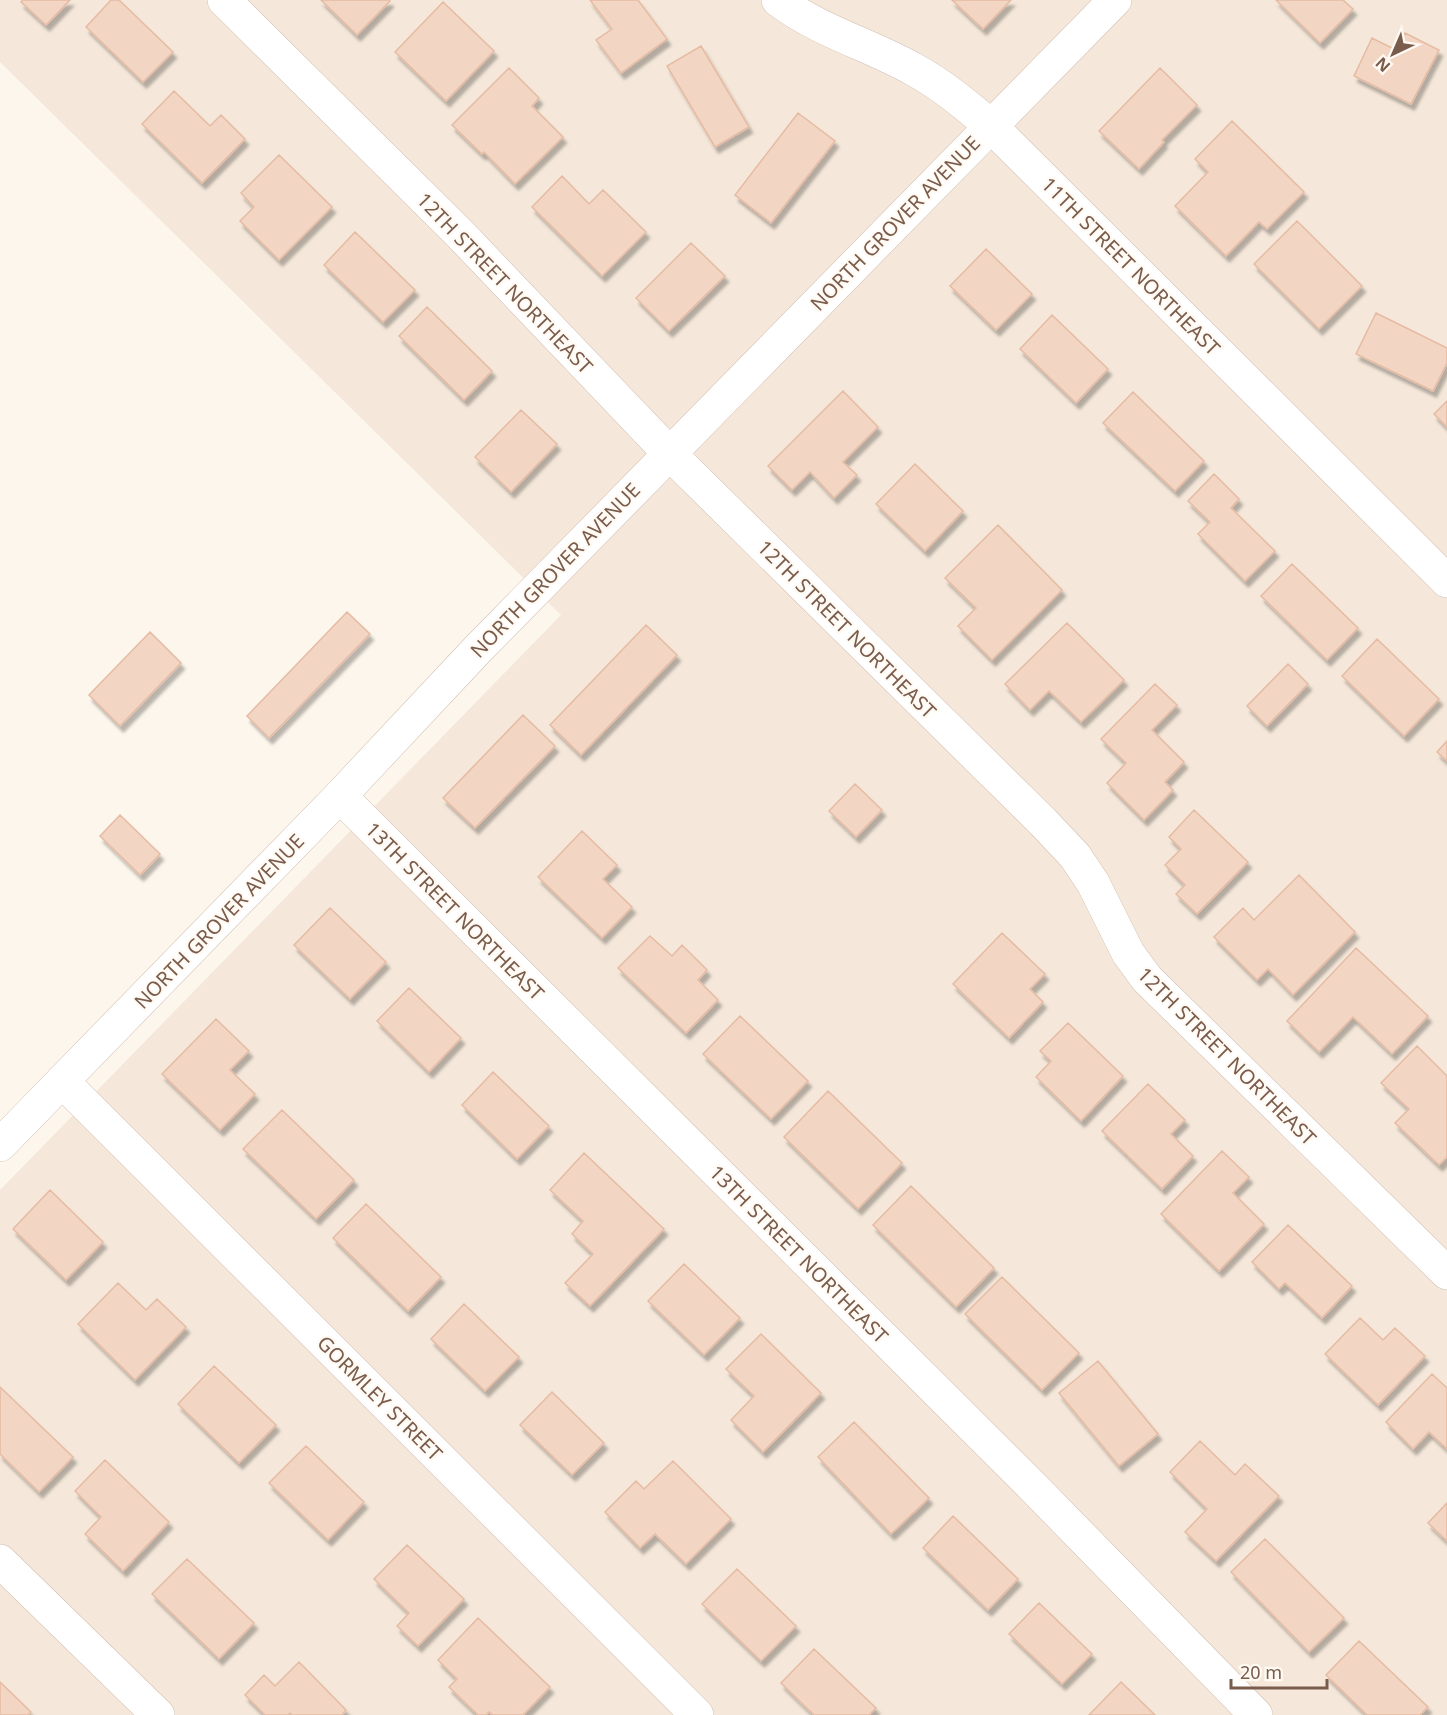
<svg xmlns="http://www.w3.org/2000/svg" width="1447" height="1715" font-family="'Noto Sans',sans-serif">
	<defs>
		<filter id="shadow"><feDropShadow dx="3.5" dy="6" stdDeviation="1.5" flood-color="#0004"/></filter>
	</defs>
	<rect width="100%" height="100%" fill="#fdf6ec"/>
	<path fill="#f5e8da" d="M0 0H1447V1715H0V1190L561 615 0 62Z"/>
	<path fill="#f3d5c3" stroke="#e6bba3" stroke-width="1.5" filter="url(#shadow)" d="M23 0H70L46 25 21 2Z
		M111 0H119L173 52 143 82 86 27Z
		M321 0H389L390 1 357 35Z
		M590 0H638L667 39 621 73 596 40 612 29Z
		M952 0H1011L983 29Z
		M1276 0H1343L1353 9 1320 43Z
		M443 2 494 51 446 101 395 52Z
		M1405 33 1439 50 1411 104 1354 76 1372 38 1396 50Z
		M701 46 749 127 715 147 667 66Z
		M509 68 539 98 532 106 563 137 515 184 484 152 482 154 452 125Z
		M1160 68 1197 105 1162 140 1164 142 1139 169 1099 131Z
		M174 91 210 126 221 115 245 139 202 183 142 124Z
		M798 113 835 141 771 223 735 195Z
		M1232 121 1304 192 1267 229 1259 222 1226 256 1175 206 1208 172 1195 159Z
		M279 155 332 207 279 260 240 221 254 207 241 193Z
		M562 176 589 204 603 190 646 232 602 276 532 207Z
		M1297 221 1362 286 1319 329 1254 264Z
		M355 232 415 290 383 322 324 265Z
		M691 243 725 276 669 331 636 298Z
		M986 249 1032 294 996 330 950 286Z
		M427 307 492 371 464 400 399 336Z
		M1376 313 1447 348V363L1433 391 1356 354Z
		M1052 315 1108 369 1076 403 1020 349Z
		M843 391 878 427 843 462 857 475 834 498 810 472 792 490 768 466Z
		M1133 392 1204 461 1175 491 1103 423Z
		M1447 401V427L1434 414Z
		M521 410 557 444 511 492 475 457Z
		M915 464 963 511 925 551 876 504Z
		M1214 474 1239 499 1231 508 1275 551 1245 581 1198 534 1210 522 1188 501Z
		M998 525 1062 590 992 660 958 626 976 608 945 578Z
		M1292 564 1358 628 1327 660 1261 596Z
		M347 612 370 634 269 738 247 716Z
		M1067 623 1124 680 1081 722 1049 691 1030 710 1005 684Z
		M646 625 677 655 581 755 550 725Z
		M150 632 181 663 120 726 89 695Z
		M1377 639 1439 699 1404 736 1342 676Z
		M1288 664 1308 684 1267 726 1247 706Z
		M1155 684 1177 705 1152 730 1184 762 1165 782 1173 790 1144 820 1107 783 1126 763 1101 739Z
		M523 715 555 746 475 828 443 798Z
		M1447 741V761L1437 752Z
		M855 784 882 810 856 837 829 811Z
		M1194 810 1248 862 1197 914 1176 894 1185 885 1165 865 1181 849 1169 837Z
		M120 815 160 854 140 875 100 836Z
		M582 831 617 865 603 879 632 907 602 938 538 877Z
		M1299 875 1355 932 1293 995 1268 969 1257 980 1214 937 1243 908 1254 920Z
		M330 908 386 962 350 999 294 945Z
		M1002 933 1045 974 1030 989 1043 1002 1009 1038 953 984Z
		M650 936 672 956 682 945 707 970 698 980 718 1000 686 1033 618 968Z
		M1356 948 1428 1016 1392 1054 1353 1017 1319 1052 1287 1021Z
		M409 988 461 1038 429 1072 377 1021Z
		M740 1016 808 1081 771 1119 703 1054Z
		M216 1019 249 1051 230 1070 255 1094 220 1130 162 1074Z
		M1068 1023 1123 1076 1081 1121 1036 1077 1051 1061 1040 1051Z
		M1417 1046 1447 1076V1157L1439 1165 1395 1123 1409 1109 1381 1083Z
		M493 1072 549 1126 517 1159 462 1105Z
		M1148 1084 1185 1120 1171 1134 1193 1156 1162 1189 1102 1131Z
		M828 1091 902 1163 858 1209 784 1137Z
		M282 1110 354 1180 316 1219 243 1149Z
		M1222 1151 1249 1177 1233 1193 1264 1224 1219 1271 1161 1214Z
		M584 1153 664 1229 590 1306 565 1283 593 1254 572 1234 583 1221 550 1190Z
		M911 1186 994 1268 956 1307 873 1225Z
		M50 1190 103 1242 66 1280 13 1229Z
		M366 1204 441 1277 408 1311 333 1238Z
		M1288 1225 1352 1286 1322 1318 1285 1283 1279 1289 1252 1262Z
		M684 1264 740 1318 704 1355 648 1301Z
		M1002 1277 1079 1353 1042 1390 965 1314Z
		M118 1283 146 1310 157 1299 186 1327 135 1380 78 1324Z
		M464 1304 519 1357 485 1391 431 1339Z
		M1360 1318 1383 1340 1395 1328 1425 1356 1378 1405 1325 1354Z
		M761 1334 821 1393 763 1452 731 1420 754 1396 726 1369Z
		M1098 1361 1158 1434 1119 1466 1059 1393Z
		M214 1366 276 1425 239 1463 178 1404Z
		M1432 1374 1447 1388V1449L1429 1432 1413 1449 1386 1422Z
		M0 1387 73 1457 39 1492 0 1454Z
		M552 1392 604 1443 572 1475 520 1425Z
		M854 1422 929 1498 891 1534 818 1457Z
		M1200 1441 1235 1475 1245 1464 1279 1496 1216 1561 1185 1532 1207 1509 1170 1472Z
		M306 1446 364 1502 328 1540 269 1483Z
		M105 1460 169 1522 123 1571 85 1534 101 1517 75 1491Z
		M673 1461 731 1519 686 1564 655 1534 640 1548 605 1512 636 1481 644 1489Z
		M1447 1503V1541L1428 1523Z
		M953 1516 1018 1579 988 1610 923 1548Z
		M1265 1539 1344 1618 1309 1652 1231 1572Z
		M407 1545 464 1599 418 1646 397 1626 409 1613 374 1579Z
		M187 1559 254 1623 219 1659 152 1594Z
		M737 1569 796 1626 761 1661 702 1604Z
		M1039 1603 1092 1654 1062 1684 1009 1634Z
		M478 1618 550 1687 523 1715H493L489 1712 486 1715H478L449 1687 457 1679 438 1660Z
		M1359 1641 1428 1707 1420 1715H1367L1326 1675Z
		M814 1649 876 1708 869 1715H814L781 1683Z
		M299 1662 346 1710 342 1715H292L290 1713 288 1715H265L245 1695 264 1675 275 1686Z
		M0 1682 31 1712 28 1715H0Z
		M1121 1682 1155 1715H1089Z"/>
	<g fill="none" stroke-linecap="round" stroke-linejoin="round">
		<g stroke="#d1beb0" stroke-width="34">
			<path id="minor" d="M224 0 460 234 670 454 1043 822 1075 856 1093 883 1128 953 1147 979 1447 1273
				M778 0C819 31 868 44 913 69 941 84 966 105 991 126L1447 581
				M340 796 1033 1487 1256 1715
				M62 1081 697 1715
				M0 1145 340 796 476 651 1115 0
				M0 1561 158 1715"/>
		</g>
		<use href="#minor" stroke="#fff" stroke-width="33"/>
	</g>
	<g text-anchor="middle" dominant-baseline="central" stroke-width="4.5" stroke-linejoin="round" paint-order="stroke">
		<g font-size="20" fill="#7a5c4d" stroke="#fffaf3">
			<text transform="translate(895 223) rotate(-46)">NORTH GROVER AVENUE</text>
			<text transform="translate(1131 266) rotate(45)">11TH STREET NORTHEAST</text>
			<text transform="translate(505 283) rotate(46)">12TH STREET NORTHEAST</text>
			<text transform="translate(555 570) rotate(-46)">NORTH GROVER AVENUE</text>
			<text transform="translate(847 629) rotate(45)">12TH STREET NORTHEAST</text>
			<text transform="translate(455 911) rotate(45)">13TH STREET NORTHEAST</text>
			<text transform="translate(219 921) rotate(-46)">NORTH GROVER AVENUE</text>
			<text transform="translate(1227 1056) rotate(45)">12TH STREET NORTHEAST</text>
			<text transform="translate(799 1254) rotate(45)">13TH STREET NORTHEAST</text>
			<text transform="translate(380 1398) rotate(45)">GORMLEY STREET</text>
		</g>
	</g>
	<g transform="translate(1393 54) rotate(224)" stroke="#fffaf3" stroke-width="4.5" paint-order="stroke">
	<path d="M0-4.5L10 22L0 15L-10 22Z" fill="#7a5c4d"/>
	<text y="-9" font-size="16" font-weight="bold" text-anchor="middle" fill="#7a5c4d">N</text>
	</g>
	<path d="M1231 1679v9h96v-9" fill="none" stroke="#7a5c4d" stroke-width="3"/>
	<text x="1240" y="1679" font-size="18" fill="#7a5c4d" stroke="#fffaf3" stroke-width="4.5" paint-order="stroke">20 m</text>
</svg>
